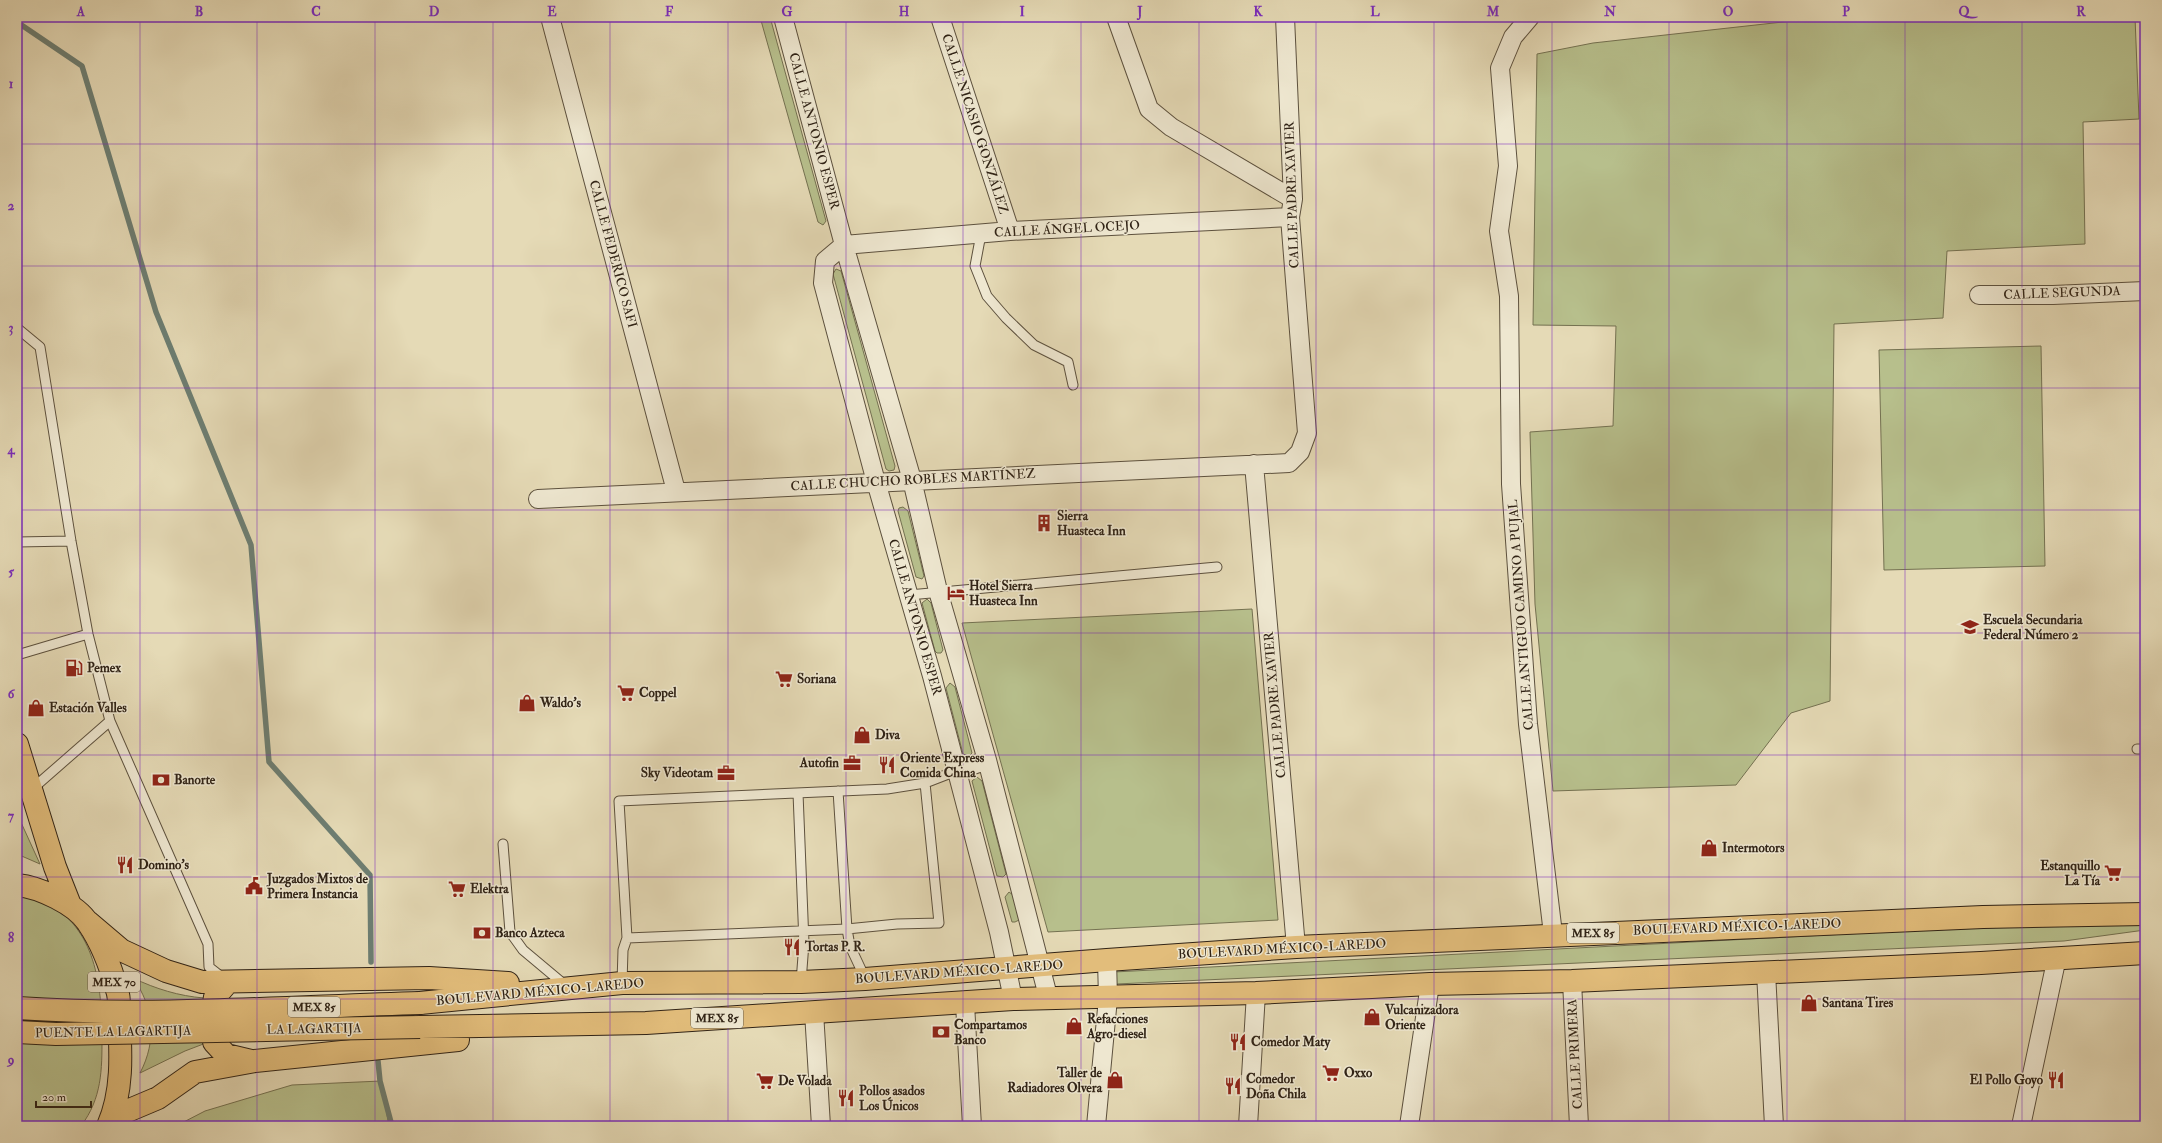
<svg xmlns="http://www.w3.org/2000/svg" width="2162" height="1143" font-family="'IM FELL Double Pica',serif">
	<rect width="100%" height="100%" fill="#e5dab6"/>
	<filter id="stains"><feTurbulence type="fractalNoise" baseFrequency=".005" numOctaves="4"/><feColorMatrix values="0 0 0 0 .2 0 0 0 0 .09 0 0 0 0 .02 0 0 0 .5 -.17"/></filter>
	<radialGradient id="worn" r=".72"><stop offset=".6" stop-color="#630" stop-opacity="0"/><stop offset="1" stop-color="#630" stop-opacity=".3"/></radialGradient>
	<path fill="#b7bf8c" stroke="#747151" d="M760 17H770L826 221 823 225 818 222Z
		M1828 17H2135L2139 119 2083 122 2085 244 1947 251 1943 318 1834 324 1830 701 1791 713 1736 785 1553 791 1535 604 1530 432 1613 426 1616 326 1533 325 1537 54 1593 43Z
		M836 269 841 271 895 466 894 470 889 471 886 469 833 274Z
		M2041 346 2045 566 1884 570 1879 350Z
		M903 507 908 511 924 576 922 579 916 577 898 511 899 508Z
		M927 599 931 603 943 650 941 653H937L935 651 922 603Z
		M1252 609 1278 920 1048 932 962 623Z
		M950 683 955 687 972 753 969 756 963 754 946 688Z
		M977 777 982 781 1006 874 1003 877 997 876 972 781Z
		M17 814 19 818 40 864 17 854Z
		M1009 892 1013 895 1019 920 1015 922H1012L1005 897Z
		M17 896C25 898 36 898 44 902 96 926 102 987 102 1037 102 1070 102 1098 81 1126H17Z
		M2145 922V930L2064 941 1116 984 1114 972 1904 931Z
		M133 978C156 989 179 996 204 998L200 1010 206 1043 185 1051 140 1073C157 1041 154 1007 133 978Z
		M381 1081 389 1126H176L205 1111 292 1085Z"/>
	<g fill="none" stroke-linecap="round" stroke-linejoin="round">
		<path stroke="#6d7e72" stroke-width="5.5" d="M17 22 82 66 156 312 251 545 269 762 370 875 371 962
			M378 1061 380 1081 392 1126"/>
		<g stroke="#5d513e" stroke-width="11">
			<path id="service" d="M981 234 975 266 987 296 1006 318 1034 345 1068 362 1073 385
				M17 328 40 347 71 541 88 634 110 721 208 944 209 967 223 978
				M17 542 71 541
				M909 595 1217 567
				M17 655 88 634
				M2137 749H2145
				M925 783 939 923 897 924 847 929 627 938 619 801 887 789 925 783 956 771
				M31 790 110 721
				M838 791 847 929 850 946 865 978
				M798 793 804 943 801 982
				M503 844 510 932 523 950 566 986
				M622 983 623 950 627 938"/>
		</g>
		<g stroke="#5d513e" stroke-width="20">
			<path id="minor" d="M550 17 676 491
				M783 17 844 245 912 480 938 591 987 760 1049 1000
				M940 17 1010 231
				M1116 17 1149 109 1171 127 1293 199
				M1530 17 1513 37 1500 68 1508 166 1499 231 1509 296 1511 484 1528 724 1553 934
				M844 245 825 261 823 283 876 482 932 676 999 932 1013 999
				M844 245 1010 231 1290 217
				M1979 295H2053L2145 291
				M1254 464 1296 947
				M538 499 1289 463 1300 452 1307 433 1290 217 1293 199 1285 17
				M956 771 987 760
				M1766 972 1774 1126
				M1572 981 1579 1126
				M965 1004 972 1126
				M814 1012 821 1126
				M1096 1126 1108 998 1107 960
				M1248 1126 1256 993
				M1409 1126 1430 984
				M2021 1126 2057 957"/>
		</g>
		<g stroke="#302316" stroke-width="24">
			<path id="primary" d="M17 744 55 867 70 905
				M17 885C39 887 76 904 88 923 101 942 111 968 117 990 120 998 119 1009 119 1018 121 1054 123 1092 108 1126
				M88 922 121 950 166 971 202 982 429 978 508 983
				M228 982 215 997 212 1014 214 1042 226 1055 251 1061
				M420 1003 622 983 801 982 865 979 1107 960 1296 947 1983 917 2145 914
				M420 1027 646 1023 1013 999 1256 993 1430 984 1572 981 1981 963 2145 953
				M113 1117 158 1098 195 1072 255 1061 458 1040"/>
		</g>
		<use href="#service" stroke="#eee7d0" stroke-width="9"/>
		<use href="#minor" stroke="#eee7d0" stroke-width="18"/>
		<use href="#primary" stroke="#e2bd7b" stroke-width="22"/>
		<g stroke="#302316" stroke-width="24" stroke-linecap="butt">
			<path id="primary-bridge" d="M17 1008C151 1017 286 1007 420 1003
				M17 1032 56 1034 420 1027"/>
		</g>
		<use href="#primary-bridge" stroke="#e2bd7b" stroke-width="22"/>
	</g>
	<path fill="none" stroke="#7b2cbf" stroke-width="1" stroke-opacity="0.55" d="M140 17V1126M257 17V1126M375 17V1126M493 17V1126M610 17V1126M728 17V1126M846 17V1126M963 17V1126M1081 17V1126M1199 17V1126M1316 17V1126M1434 17V1126M1552 17V1126M1669 17V1126M1787 17V1126M1905 17V1126M2022 17V1126M17 144H2145M17 266H2145M17 388H2145M17 510H2145M17 633H2145M17 755H2145M17 877H2145M17 999H2145"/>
	<defs>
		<g id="building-bare" transform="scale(1.38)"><path d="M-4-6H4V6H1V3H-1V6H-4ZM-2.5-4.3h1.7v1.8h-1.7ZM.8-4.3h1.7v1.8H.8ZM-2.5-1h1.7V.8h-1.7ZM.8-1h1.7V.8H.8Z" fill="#8f2418" stroke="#eee7d0" stroke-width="2.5" paint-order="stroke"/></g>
		<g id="hotel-bare" transform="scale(1.38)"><path d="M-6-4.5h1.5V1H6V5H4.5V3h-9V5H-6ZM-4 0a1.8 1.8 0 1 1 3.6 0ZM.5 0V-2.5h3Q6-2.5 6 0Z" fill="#8f2418" stroke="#eee7d0" stroke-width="2.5" paint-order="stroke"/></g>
		<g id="school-bare" transform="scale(1.38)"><path d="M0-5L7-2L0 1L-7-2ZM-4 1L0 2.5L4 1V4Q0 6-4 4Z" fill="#8f2418" stroke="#eee7d0" stroke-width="2.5" paint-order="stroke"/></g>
		<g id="fuel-bare" transform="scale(1.38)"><path d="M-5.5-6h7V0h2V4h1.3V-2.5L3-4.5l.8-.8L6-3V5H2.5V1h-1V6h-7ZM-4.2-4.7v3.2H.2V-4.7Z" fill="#8f2418" stroke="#eee7d0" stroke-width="2.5" paint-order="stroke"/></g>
		<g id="supermarket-bare" transform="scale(1.38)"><path d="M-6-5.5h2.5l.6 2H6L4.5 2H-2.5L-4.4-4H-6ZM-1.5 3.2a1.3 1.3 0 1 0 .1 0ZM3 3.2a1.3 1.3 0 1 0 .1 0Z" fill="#8f2418" stroke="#eee7d0" stroke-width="2.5" paint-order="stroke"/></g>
		<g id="shop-bare" transform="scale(1.38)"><path d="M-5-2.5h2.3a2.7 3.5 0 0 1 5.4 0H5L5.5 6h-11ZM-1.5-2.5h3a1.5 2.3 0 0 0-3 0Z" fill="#8f2418" stroke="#eee7d0" stroke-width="2.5" paint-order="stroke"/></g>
		<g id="office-bare" transform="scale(1.38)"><path d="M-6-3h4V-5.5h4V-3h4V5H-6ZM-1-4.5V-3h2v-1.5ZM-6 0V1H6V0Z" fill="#8f2418" stroke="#eee7d0" stroke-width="2.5" paint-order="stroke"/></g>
		<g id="restaurant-bare" transform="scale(1.38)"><path d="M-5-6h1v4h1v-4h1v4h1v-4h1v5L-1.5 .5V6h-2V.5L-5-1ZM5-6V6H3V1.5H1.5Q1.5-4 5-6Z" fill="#8f2418" stroke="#eee7d0" stroke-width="2.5" paint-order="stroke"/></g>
		<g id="bank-bare" transform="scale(1.38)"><path d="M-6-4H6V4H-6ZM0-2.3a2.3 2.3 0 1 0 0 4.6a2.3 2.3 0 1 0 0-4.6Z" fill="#8f2418" stroke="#eee7d0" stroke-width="2.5" paint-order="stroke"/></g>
		<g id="civic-bare" transform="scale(1.38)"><path d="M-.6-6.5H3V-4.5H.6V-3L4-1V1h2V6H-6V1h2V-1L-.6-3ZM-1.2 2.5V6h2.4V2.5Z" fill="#8f2418" stroke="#eee7d0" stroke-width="2.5" paint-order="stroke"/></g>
	</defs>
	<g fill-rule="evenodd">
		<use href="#building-bare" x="1044" y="523"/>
		<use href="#hotel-bare" x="956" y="593"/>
		<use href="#school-bare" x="1970" y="627"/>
		<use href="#fuel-bare" x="74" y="668"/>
		<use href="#supermarket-bare" x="784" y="679"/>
		<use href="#supermarket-bare" x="626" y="693"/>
		<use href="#shop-bare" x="527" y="703"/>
		<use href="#shop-bare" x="36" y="708"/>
		<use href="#shop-bare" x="862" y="735"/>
		<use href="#office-bare" x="852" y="763"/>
		<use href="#restaurant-bare" x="887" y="765"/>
		<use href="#office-bare" x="726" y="773"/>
		<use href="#bank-bare" x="161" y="780"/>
		<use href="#shop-bare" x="1709" y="848"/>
		<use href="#restaurant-bare" x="125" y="865"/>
		<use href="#supermarket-bare" x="2113" y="873"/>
		<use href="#civic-bare" x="254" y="886"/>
		<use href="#supermarket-bare" x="457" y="889"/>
		<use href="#bank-bare" x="482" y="933"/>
		<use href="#restaurant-bare" x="792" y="947"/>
		<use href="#shop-bare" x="1809" y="1003"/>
		<use href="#shop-bare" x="1372" y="1017"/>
		<use href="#shop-bare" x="1074" y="1026"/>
		<use href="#bank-bare" x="941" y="1032"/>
		<use href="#restaurant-bare" x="1238" y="1042"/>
		<use href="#supermarket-bare" x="1331" y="1073"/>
		<use href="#shop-bare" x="1115" y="1080"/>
		<use href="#restaurant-bare" x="2056" y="1080"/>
		<use href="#supermarket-bare" x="765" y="1081"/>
		<use href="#restaurant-bare" x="1233" y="1086"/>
		<use href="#restaurant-bare" x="846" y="1098"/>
	</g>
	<g text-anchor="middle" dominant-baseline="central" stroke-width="3" stroke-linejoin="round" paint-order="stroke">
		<g fill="#eee7d0" stroke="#695e4e" stroke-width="1">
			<rect x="1567" y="923" width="52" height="20" rx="3"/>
			<rect x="88" y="972" width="52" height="20" rx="3"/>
			<rect x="288" y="997" width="52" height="20" rx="3"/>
			<rect x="691" y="1008" width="52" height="20" rx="3"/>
		</g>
		<g font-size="12" font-weight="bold" fill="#302316">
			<text x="1593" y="933">MEX 85</text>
			<text x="114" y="982">MEX 70</text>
			<text x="314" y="1007">MEX 85</text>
			<text x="717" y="1018">MEX 85</text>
		</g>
		<g font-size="13" fill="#302316" stroke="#eee7d0">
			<text transform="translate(975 124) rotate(72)">CALLE NICASIO GONZÁLEZ</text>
			<text transform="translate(814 131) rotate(75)">CALLE ANTONIO ESPER</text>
			<text transform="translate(1292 195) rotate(-92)">CALLE PADRE XAVIER</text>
			<text transform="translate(1067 229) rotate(-3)">CALLE ÁNGEL OCEJO</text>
			<text transform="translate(613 254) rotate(75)">CALLE FEDERICO SAFI</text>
			<text transform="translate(2062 293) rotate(-2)">CALLE SEGUNDA</text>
			<text transform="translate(913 480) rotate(-3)">CALLE CHUCHO ROBLES MARTÍNEZ</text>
			<text transform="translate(1521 615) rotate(-94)">CALLE ANTIGUO CAMINO A PUJAL</text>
			<text transform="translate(915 617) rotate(74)">CALLE ANTONIO ESPER</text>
			<text transform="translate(1275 705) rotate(-95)">CALLE PADRE XAVIER</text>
			<text transform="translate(1737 927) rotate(-2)">BOULEVARD MÉXICO-LAREDO</text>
			<text transform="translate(1282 949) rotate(-3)">BOULEVARD MÉXICO-LAREDO</text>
			<text transform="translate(959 972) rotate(-4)">BOULEVARD MÉXICO-LAREDO</text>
			<text transform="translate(540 992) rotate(-5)">BOULEVARD MÉXICO-LAREDO</text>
			<text transform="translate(314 1029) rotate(-1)">LA LAGARTIJA</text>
			<text transform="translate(113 1032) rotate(-1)">PUENTE LA LAGARTIJA</text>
			<text transform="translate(1575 1054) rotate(-93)">CALLE PRIMERA</text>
		</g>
		<g font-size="13" font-weight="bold" fill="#302316" stroke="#eee7d0" text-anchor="start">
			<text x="1057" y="516">Sierra<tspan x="1057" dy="15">Huasteca Inn</tspan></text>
			<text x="969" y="586">Hotel Sierra<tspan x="969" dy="15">Huasteca Inn</tspan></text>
			<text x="1983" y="620">Escuela Secundaria<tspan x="1983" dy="15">Federal Número 2</tspan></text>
			<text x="87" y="668">Pemex</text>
			<text x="797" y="679">Soriana</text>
			<text x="639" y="693">Coppel</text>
			<text x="540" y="703">Waldo's</text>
			<text x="49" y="708">Estación Valles</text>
			<text x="875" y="735">Diva</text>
			<text x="900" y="758">Oriente Express<tspan x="900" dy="15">Comida China</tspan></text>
			<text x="839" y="763" text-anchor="end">Autofin</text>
			<text x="713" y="773" text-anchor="end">Sky Videotam</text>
			<text x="174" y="780">Banorte</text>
			<text x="1722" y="848">Intermotors</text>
			<text x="138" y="865">Domino's</text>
			<text x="2100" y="866" text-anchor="end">Estanquillo<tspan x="2100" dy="15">La Tía</tspan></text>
			<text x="267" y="879">Juzgados Mixtos de<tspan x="267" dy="15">Primera Instancia</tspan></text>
			<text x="470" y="889">Elektra</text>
			<text x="495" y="933">Banco Azteca</text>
			<text x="805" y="947">Tortas P. R.</text>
			<text x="1822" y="1003">Santana Tires</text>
			<text x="1385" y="1010">Vulcanizadora<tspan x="1385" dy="15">Oriente</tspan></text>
			<text x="1087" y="1019">Refacciones<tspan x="1087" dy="15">Agro-diesel</tspan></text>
			<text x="954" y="1025">Compartamos<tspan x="954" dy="15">Banco</tspan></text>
			<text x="1251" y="1042">Comedor Maty</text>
			<text x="1102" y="1073" text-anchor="end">Taller de<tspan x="1102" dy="15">Radiadores Olvera</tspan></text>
			<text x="1344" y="1073">Oxxo</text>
			<text x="1246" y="1079">Comedor<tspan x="1246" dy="15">Doña Chila</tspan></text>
			<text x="2043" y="1080" text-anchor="end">El Pollo Goyo</text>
			<text x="778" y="1081">De Volada</text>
			<text x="859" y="1091">Pollos asados<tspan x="859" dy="15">Los Únicos</tspan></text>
		</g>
	</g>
	<rect width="2162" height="1143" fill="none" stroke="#e5dab6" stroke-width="44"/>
	<path d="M36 1101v6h55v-6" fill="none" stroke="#302316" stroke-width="2"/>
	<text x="42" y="1101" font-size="12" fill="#302316" stroke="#eee7d0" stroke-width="3" paint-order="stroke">20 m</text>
	<rect x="22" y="22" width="2118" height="1099" fill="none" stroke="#7b2cbf" stroke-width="1.5"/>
	<g font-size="13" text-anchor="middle" font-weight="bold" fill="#7b2cbf">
		<text x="81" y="16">A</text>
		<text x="199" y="16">B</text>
		<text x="316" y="16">C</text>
		<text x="434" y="16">D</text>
		<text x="552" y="16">E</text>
		<text x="669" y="16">F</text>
		<text x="787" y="16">G</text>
		<text x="904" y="16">H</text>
		<text x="1022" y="16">I</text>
		<text x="1140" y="16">J</text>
		<text x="1258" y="16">K</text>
		<text x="1375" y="16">L</text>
		<text x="1493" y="16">M</text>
		<text x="1610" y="16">N</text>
		<text x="1728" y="16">O</text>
		<text x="1846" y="16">P</text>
		<text x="1964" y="16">Q</text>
		<text x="2081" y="16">R</text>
		<text x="11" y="88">1</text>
		<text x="11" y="210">2</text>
		<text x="11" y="332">3</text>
		<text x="11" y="454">4</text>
		<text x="11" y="576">5</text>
		<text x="11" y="698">6</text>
		<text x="11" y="820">7</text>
		<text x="11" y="942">8</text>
		<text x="11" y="1064">9</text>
	</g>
	<rect width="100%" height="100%" filter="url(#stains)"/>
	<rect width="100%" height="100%" fill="url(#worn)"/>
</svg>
